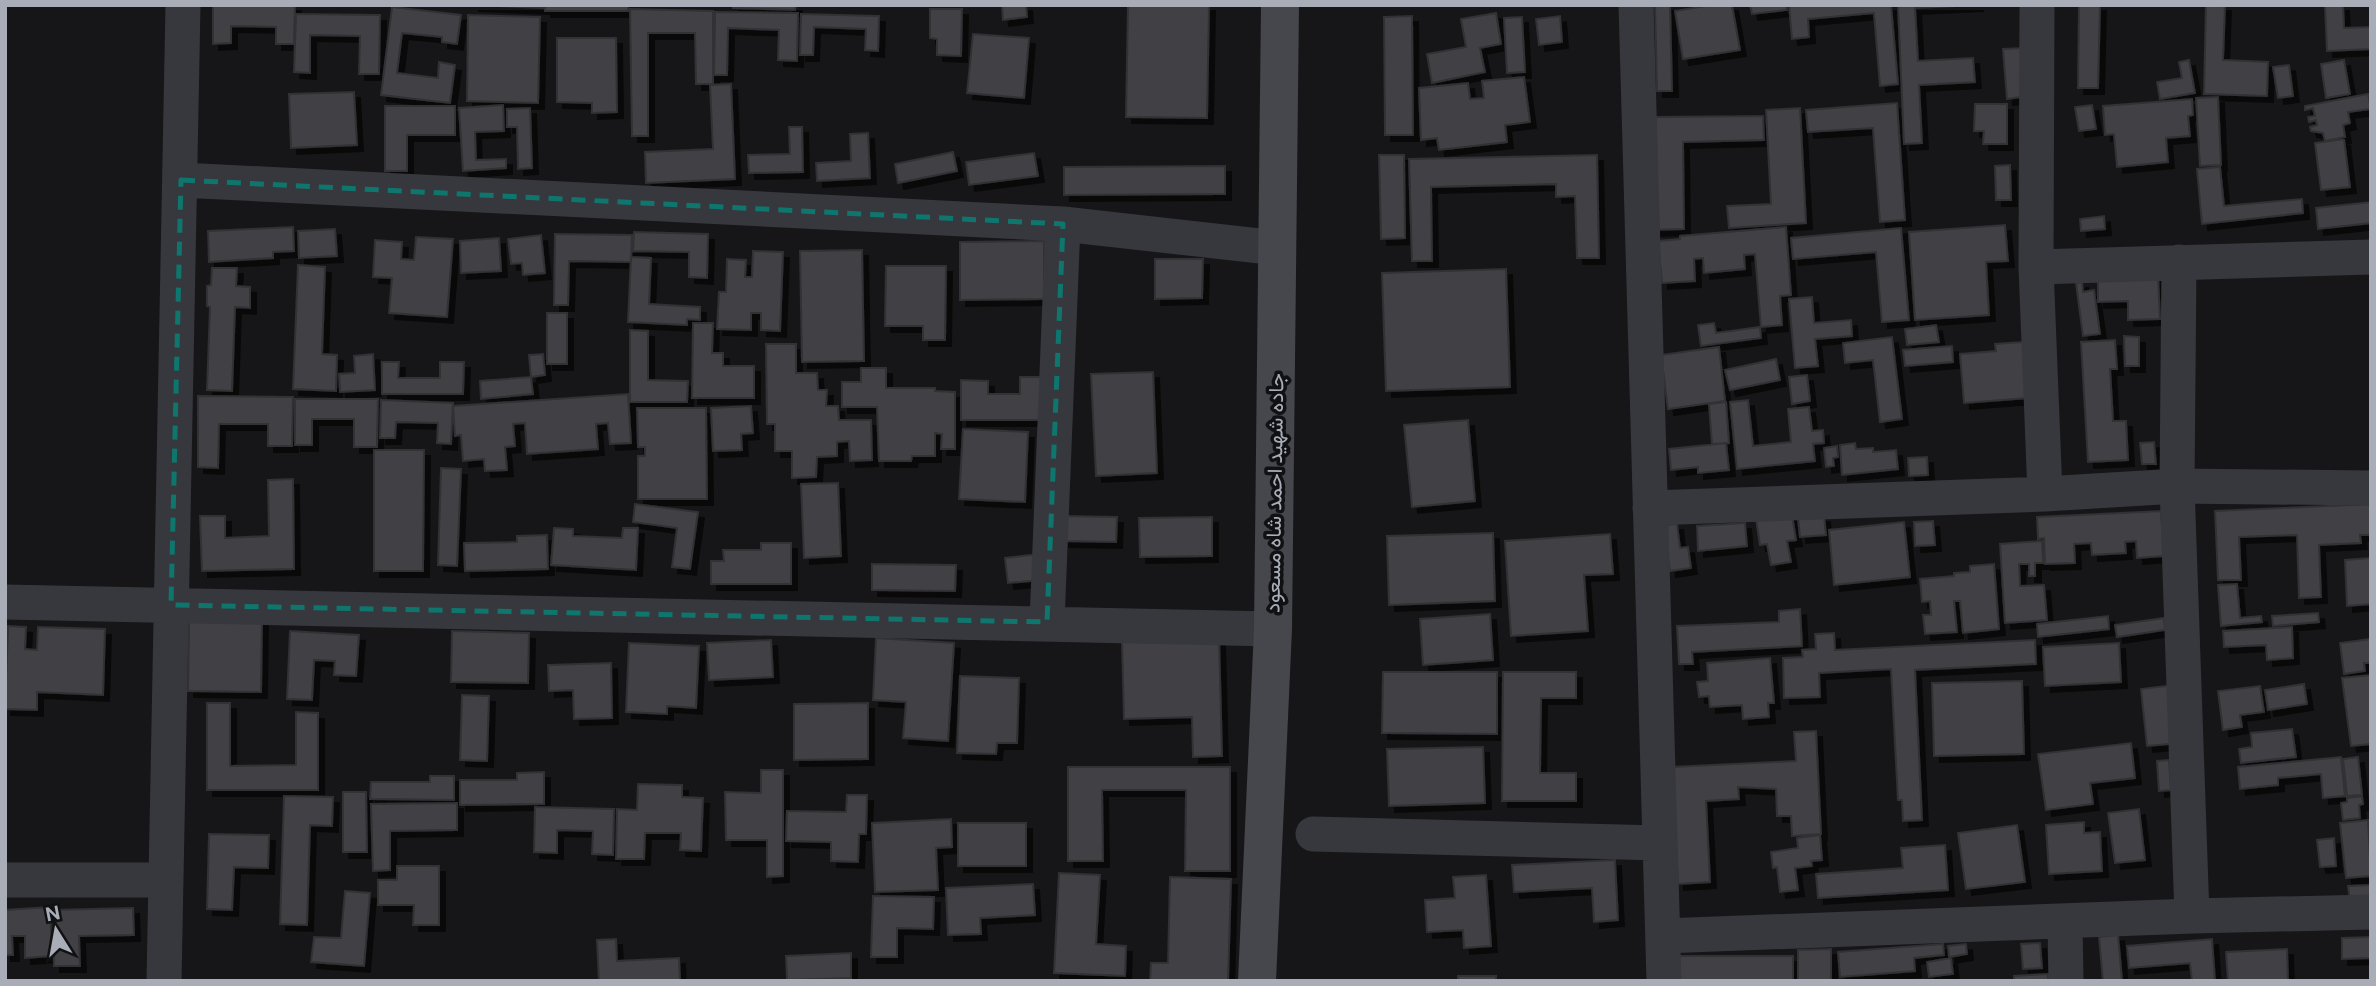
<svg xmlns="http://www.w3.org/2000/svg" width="2376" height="986" font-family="'Public Sans',Vazirmatn,sans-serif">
	<defs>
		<filter id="shadow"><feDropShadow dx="6" dy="6" stdDeviation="0" flood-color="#0009"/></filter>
	</defs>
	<rect width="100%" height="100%" fill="#161618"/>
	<path fill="#404145" stroke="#303034" stroke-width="2" filter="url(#shadow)" d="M213 5H295L294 44H276V27L231 26V43L213 44Z
		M472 5H544V8Z
		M545 5H628V11H545Z
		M733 5H796L795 10 733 8Z
		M1002 5H1026L1027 17 1003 20Z
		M1128 5H1209L1207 118 1126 117Z
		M1655 5H1670L1672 91H1657Z
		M1711 5H1732L1740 50 1683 59 1675 11Z
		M1750 5H1786L1787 10 1752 14Z
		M1789 5H1891L1898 84 1880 86 1874 13 1808 19 1809 37 1792 39Z
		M1898 5H1978L1915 8 1918 61 1973 58 1975 82 1919 85 1922 143 1904 144Z
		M2079 5H2100L2098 88H2078Z
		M2206 5H2225L2223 60 2268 62 2267 96 2204 94Z
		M2325 5H2343L2344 28 2371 27V49L2327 51Z
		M392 7 461 15 457 44 442 42V37L402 33 397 73 438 78 439 62 455 65 450 103 381 95Z
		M630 9 713 11V84H696L695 33H648V136H632Z
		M930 9H962L961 56 937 55V39L930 38Z
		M715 12 798 13 797 61 778 60 779 30 728 28 727 75H714Z
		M1496 13 1501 44 1480 48 1485 72 1432 83 1427 54 1466 47 1461 19Z
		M296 14 380 15 379 74H359L360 36 310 35V73L294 72Z
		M801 14 879 16 878 51 865 50 866 29 814 27 813 55H800Z
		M468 15 540 17 538 103 467 101Z
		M1412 16 1413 135H1385L1384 17Z
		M1560 16 1562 42 1539 45 1536 19Z
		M1522 17 1525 72 1507 73 1504 18Z
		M973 34 1029 38 1024 98 967 93Z
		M557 38H616L617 112 592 113V103L557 102Z
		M2024 48 2028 96 2007 99 2003 49Z
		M2189 60 2195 93 2160 99 2157 82 2182 78 2179 62Z
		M2344 60 2350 94 2326 98 2321 64Z
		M2289 65 2293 96 2278 98 2273 67Z
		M1524 77 1530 122 1505 125 1507 142 1439 150 1437 138 1421 140 1419 88 1468 83 1470 99 1484 98 1482 81Z
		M731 84 735 179 646 183 645 152 713 149 710 85Z
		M354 92 357 145 291 148 289 94Z
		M2368 94 2371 109 2348 112 2350 123 2343 125 2345 137 2325 141 2323 133 2311 131 2310 127 2317 125 2316 120 2309 122 2308 117 2315 116 2313 108 2305 110V106Z
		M2218 97 2221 165 2200 166 2196 98Z
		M2192 99 2193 115 2188 116 2190 136 2166 138 2168 162 2117 167 2114 134 2105 135 2103 106Z
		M1897 103 1905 220 1880 222 1873 128 1808 132 1806 110Z
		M1975 104H2007V144H1983L1984 131H1974Z
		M503 105 504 131 475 132 476 160 506 159V168L463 171 459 108Z
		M2092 105 2096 129 2079 131 2075 107Z
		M385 106H455V135H407V171H385Z
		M530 108 532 168 518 169 517 127H507V109Z
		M1800 108 1806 223 1729 228 1727 206 1771 204 1766 110Z
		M1763 116 1764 140 1683 142 1684 229 1653 230 1652 117Z
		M789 127H802L803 172 749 173 748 155 790 154Z
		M868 133 870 178 817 181 816 163 851 161 850 134Z
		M2344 139 2350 187 2321 190 2315 143Z
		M953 152 957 171 898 183 895 164Z
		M1034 153 1038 176 969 185 966 162Z
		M1379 155H1404L1405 238 1381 239Z
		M1597 155 1599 258H1577L1575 196 1556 197V184L1431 187 1432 261H1412L1409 159Z
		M2010 165 2011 200H1996L1995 166Z
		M1225 166V194L1064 195V167Z
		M2220 167 2224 206 2302 199 2303 213 2202 224 2197 169Z
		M2371 202V223L2318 229 2316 208Z
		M2104 216 2105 229 2081 231 2080 219Z
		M2005 225 2008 261 1986 262 1989 315 1915 320 1909 232Z
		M293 227 294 251 273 252V258L209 262 208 231Z
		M1786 227 1791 295 1780 296 1782 325 1761 327 1755 254 1744 255 1745 269 1704 273 1703 258 1694 259 1695 281 1662 283 1658 241 1680 239V236Z
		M1901 228 1909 320 1882 322 1876 252 1793 259 1791 238Z
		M335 229 337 256 299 258 298 231Z
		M634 232 708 234 707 278 689 277V252L633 251Z
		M555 234 632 235 631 262 569 261 568 305H554Z
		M541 235 545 273 523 275 522 263 511 264 508 239Z
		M416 237 453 239 447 317 389 313 392 278 373 277 375 240 402 242 401 259 414 260Z
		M499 238 501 271 461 273 460 241Z
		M1044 241V299L960 300V242Z
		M862 250 864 361 802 362 800 251Z
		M753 251 783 252 780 331 761 330V313H751V330L717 329 719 292H726L727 259 746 260 745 277H752Z
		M631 257 651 258 649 304 700 307V320L687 319V325L628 322Z
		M1155 259H1203L1202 298 1155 299Z
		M298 265 325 267 322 354 337 355 336 391 293 389Z
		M886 266H946L945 340H923V326H885Z
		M212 268H237L236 286 250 287V308L235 307 232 391 207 390 210 307 207 306V286L211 285Z
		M1506 269 1510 387 1386 391 1382 273Z
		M2158 275 2160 319 2128 320V301L2098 302V277Z
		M2082 282 2083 292 2094 290 2100 334 2083 336 2076 283Z
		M1812 297 1814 323 1851 320 1852 336 1815 339 1818 366 1795 368 1789 299Z
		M547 313H567V364H547Z
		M693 323H713L712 353H723V366H754V398H692Z
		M1714 323 1716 333 1760 327 1761 338 1701 346 1698 325Z
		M1936 325 1939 342 1907 345 1905 329Z
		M630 330 648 331V380L688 381 687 402H630Z
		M2124 336 2139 337V366H2125Z
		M1892 337 1902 419 1880 422 1873 360 1845 363 1843 343Z
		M2115 340 2117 369H2110L2113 421H2126L2128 460 2088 462 2081 342Z
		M2023 342 2028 398 1964 403 1960 354 1996 351 1995 344Z
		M766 344H796V373H817L818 390H827L826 406H838L839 420H871L872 460 850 461 849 441 837 442V456L817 457 816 477 792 478V451H775V424H767Z
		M1952 346 1953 362 1905 366 1903 350Z
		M1719 347 1725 401 1668 409 1661 355Z
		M373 354 375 390 340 392 339 374 355 373 354 356Z
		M543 354 545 375 531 377 529 355Z
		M1776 359 1780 380 1730 390 1725 370Z
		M382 362H399L398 378H440V362H464L463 394H382Z
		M861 368H886V388H935V391L955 392V449H941L942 434 935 433V456H912L911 461H879L877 407H842V382H861Z
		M1153 372 1157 473 1096 476 1091 374Z
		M1807 375 1810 401 1792 404 1789 377Z
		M531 377 533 394 481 399 480 381Z
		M1020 377H1046V420H961V380L988 381V394H1020Z
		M628 394 631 443 610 444 608 423 596 424 598 449 527 454 525 423 513 424 515 446 505 447 507 470 485 471 484 459 463 461 461 435 455 436 453 406Z
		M198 396 293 397 292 446H268V424H219L218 468 198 467Z
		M295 399H378L377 447H354V419H312V445H295Z
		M381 400 453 403 451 444 437 443 438 423 396 422 395 438H380Z
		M1748 400 1753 446 1791 442 1788 409 1809 407 1812 431 1823 430 1824 443 1813 444 1815 461 1737 469 1730 402Z
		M1726 402 1729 443 1712 444 1709 404Z
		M751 406 753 433 741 434 742 450 713 451 711 408Z
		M637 408H706L707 499H638V456H645V447H638Z
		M1468 420 1475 501 1412 507 1404 425Z
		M963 429 1028 432 1025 502 959 499Z
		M2154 442 2156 464H2142L2140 443Z
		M1726 443 1729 470 1698 473V467L1671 470 1669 449Z
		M1855 443 1856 449 1873 448V452L1896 450 1898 469 1842 475 1840 445Z
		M1837 446 1838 457 1833 458 1834 466 1826 467 1824 448Z
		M374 450H424L423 571H374Z
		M1927 457 1928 475 1909 476 1908 458Z
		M441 468 461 469 457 566 438 565Z
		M293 479 294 569 202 571 200 516H225V538L269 536 268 480Z
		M838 483 841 556 804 558 801 484Z
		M635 504 698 512 690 569 672 567 677 528 633 522Z
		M2371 504V535H2360L2361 543 2319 545 2321 597 2299 598 2297 535 2239 537 2241 580H2218L2215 511Z
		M2161 511 2164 556 2137 558 2136 541 2125 542 2126 553 2092 555 2091 543 2074 544 2075 563 2045 564 2044 538 2038 539 2037 517Z
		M1755 513 1792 515 1796 540 1787 541 1791 562 1771 565 1767 544 1760 545Z
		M1064 516 1117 517 1116 542 1063 541Z
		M1824 516 1826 535 1800 537 1798 518Z
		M1212 517V556L1140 557 1139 518Z
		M1933 521 1935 545 1915 546 1914 522Z
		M1904 522 1910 577 1834 585 1829 530Z
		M1745 523 1747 546 1698 551 1697 526Z
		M1677 524 1680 548 1688 547 1691 568 1670 571 1663 525Z
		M554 528 573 529V536L622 538 623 528H638L636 570 551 565Z
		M1493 533 1495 601 1389 605 1387 536Z
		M1610 534 1613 574 1584 575 1588 631 1511 636 1505 541Z
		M547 535 548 569 465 571 464 543 517 542V536Z
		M2042 541 2043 563H2035V576H2029V564H2019L2020 586 2044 585 2047 620 2005 623 2000 544Z
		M761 543H791V584H711V561H724L723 550H761Z
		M1039 554 1041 580 1008 583 1005 558Z
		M2371 558V604L2347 606 2345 560Z
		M872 564 956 565 955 591 872 590Z
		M1994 564 1999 629 1963 633 1960 601H1954L1957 632 1925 634 1923 615H1931L1930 601 1922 602 1920 579 1954 576V573L1970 572V566Z
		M2237 584 2240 618 2261 616 2262 622 2221 626 2218 585Z
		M1800 609 1802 646 1692 652 1693 664H1679L1677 626 1779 622V611Z
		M2318 613 2319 622 2273 626 2272 616Z
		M1490 614 1493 660 1423 665 1420 619Z
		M2108 616 2109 629 2038 637 2037 624Z
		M2164 618 2165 630 2117 637 2115 625Z
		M189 619H262L261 692 188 691Z
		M8 626 26 627 25 649 37 650 38 627 105 629 103 695 37 692V710L5 709Z
		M2292 627 2293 658 2267 660 2266 645 2224 647 2223 631Z
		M290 631 359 635 356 676 334 675 335 661 314 660 312 700 287 699Z
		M452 631 529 633 528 683 451 682Z
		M1834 633 1835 650 2035 640 2036 664 1915 670 1922 820 1903 821 1902 800H1898L1891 669 1819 673 1820 697 1784 698 1783 658 1803 657 1802 650 1816 649 1815 634Z
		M876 638 954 643 948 741 903 738 906 702 873 700Z
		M1219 638 1222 756 1193 757 1192 717 1124 719 1122 641Z
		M2371 639V663H2364L2365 671 2344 674 2340 643Z
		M771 640 773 677 709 680 707 643Z
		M629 643 699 646 696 708 667 706V714L626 712Z
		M2119 643 2121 682 2045 686 2043 647Z
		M1770 658 1774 703H1768L1769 717 1743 719 1742 705 1710 707 1709 696 1699 697 1697 682 1708 681 1707 663Z
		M611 663 612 718 574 719 573 690 549 691 548 665Z
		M1383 672H1497V734L1382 733Z
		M1503 672H1576V698H1541L1540 773H1576V801H1502Z
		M2371 675V744L2351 746 2342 678Z
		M960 676 1019 678 1017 743H997L996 754 957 753Z
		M2022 681 2024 754 1934 756 1932 683Z
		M2304 684 2307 704 2268 710 2265 690Z
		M2173 685 2180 743 2147 746 2141 689Z
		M2260 686 2264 712 2240 715 2242 727 2223 730 2218 691Z
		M462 695 489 696 487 761 460 760Z
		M207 703H230V766L296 765V712L318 713V790H207Z
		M868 703V759L794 760V704Z
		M2292 729 2296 757 2241 763 2239 749 2252 747 2251 733Z
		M1816 731 1821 834 1792 836 1791 816H1777L1776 789 1738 787 1739 799 1706 801 1710 882 1678 884 1672 767 1796 761 1794 732Z
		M2131 743 2135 778 2090 783 2093 804 2046 810 2038 754Z
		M1483 747 1485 803 1389 806 1387 749Z
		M2341 757 2345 796 2323 798 2321 774 2278 778V785L2240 789 2238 767Z
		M2358 757 2362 795 2347 796 2343 759Z
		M2169 760 2171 790 2159 791 2157 761Z
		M1068 767H1230V871H1185L1186 790H1102L1103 861H1068Z
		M761 770H783V876L767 877V840H726L725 792 761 793Z
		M544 772V804L460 805V780H517V773Z
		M430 776H454V800L370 799 371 782H430Z
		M638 784 682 785V797L703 798 701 851 680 850 681 833H645L644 859H616L617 809 637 810Z
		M343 792H366L367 852H343Z
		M847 795H867L866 834H859L858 862 831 861V842L786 841 787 811 846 812Z
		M284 796 333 797 332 826 310 825 307 925 280 924Z
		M2362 796 2363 804 2359 805 2360 818 2343 820 2341 803 2347 802V798Z
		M457 803V830L390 831V870L373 871 371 804Z
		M535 807 614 809 613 855 592 854 593 831 557 830V853L534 852Z
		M2139 809 2145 860 2115 863 2108 813Z
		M951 819 952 847 936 848 938 890 875 892 872 823Z
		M2368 820 2371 876 2346 878 2340 823Z
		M2084 822V833L2100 832 2102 871 2049 874 2046 825Z
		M958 823H1026V866H958Z
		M2017 825 2025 882 1966 889 1958 833Z
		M209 834 269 835 268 868 234 867 232 910 207 909Z
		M1820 835 1822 860 1811 861 1812 866 1795 868 1798 890 1780 892 1777 867 1773 868 1771 852 1798 848 1797 838Z
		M2334 838 2336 866 2320 867 2317 840Z
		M1945 845 1948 890 1818 898 1816 874 1903 868 1901 848Z
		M1615 860 1618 920 1594 922 1592 888 1514 892 1512 865Z
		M397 866H439V925H413L414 905H378V880H397Z
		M1059 873 1100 875 1096 944 1126 946 1125 976 1054 973Z
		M1486 875 1491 946 1464 948 1463 930 1427 932 1425 900 1455 898 1453 877Z
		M1170 877 1231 879 1228 981H1150L1151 963H1168Z
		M1033 884 1035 915 980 918 981 934 948 935 946 888Z
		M2371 885V900L2350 901 2348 886Z
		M345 891 370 893 364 966 311 962 314 937 341 938Z
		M873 896 934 897 933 929 897 928V957H871Z
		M50 907 52 956 25 958V936H12L13 955H5V910Z
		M133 908 134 935 79 936 80 966H54L53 910Z
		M2118 935 2122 981H2103L2099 937Z
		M2371 937V958L2342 959V938Z
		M616 939 617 961 679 958 680 981H599L597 940Z
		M2212 939 2215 981H2192L2190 963 2129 968 2127 946Z
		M2040 943 2042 968 2023 969 2021 944Z
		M1943 944 1944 955 1914 958 1915 971 1840 977 1838 952Z
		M1966 944 1967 954 1949 957 1948 946Z
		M1831 949V980L1798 981V950Z
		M2287 949 2288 981H2228L2226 952Z
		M851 953V978L787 980 786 956Z
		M1676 956H1793V981H1677Z
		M1951 958 1953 974 1929 977 1927 962Z
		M2048 974V981H2014V976Z
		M1458 976H1496V981H1458Z"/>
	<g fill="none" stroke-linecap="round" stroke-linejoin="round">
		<path stroke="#37383d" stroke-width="35" d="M1636 5 1664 981
			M2037 5 2036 267 2045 494
			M181 180 1063 224 1277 248
			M2179 262 2177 486 2192 916
			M2036 267 2371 257
			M1650 508 2045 494 2177 486 2371 488
			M5 602 1273 629
			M1047 622 1063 224
			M1313 834 1660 843
			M5 880H166
			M2065 923 2066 981
			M1663 936 2192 916 2371 912
			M164 981 183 5"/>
		<path stroke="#45474d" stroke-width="38" d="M1257 981 1273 629 1280 5"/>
	</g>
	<path fill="none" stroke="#0f766e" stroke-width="5" stroke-dasharray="14 9" stroke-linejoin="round" d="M181 180 1063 224 1047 622 171 605Z"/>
	<g text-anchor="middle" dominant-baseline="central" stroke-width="7" stroke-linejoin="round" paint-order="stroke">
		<g font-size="21" fill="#a8adb8" stroke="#111113">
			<text transform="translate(1274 493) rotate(-89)">جاده شهيد احمد شاه مسعود</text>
		</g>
	</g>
	<rect width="2376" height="986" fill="none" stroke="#a8adb8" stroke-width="14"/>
	<g transform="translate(56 930) rotate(349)" stroke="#111113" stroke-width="5" paint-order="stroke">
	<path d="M0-5L12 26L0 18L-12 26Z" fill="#a8adb8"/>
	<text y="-10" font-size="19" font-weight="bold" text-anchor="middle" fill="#a8adb8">N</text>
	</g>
</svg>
